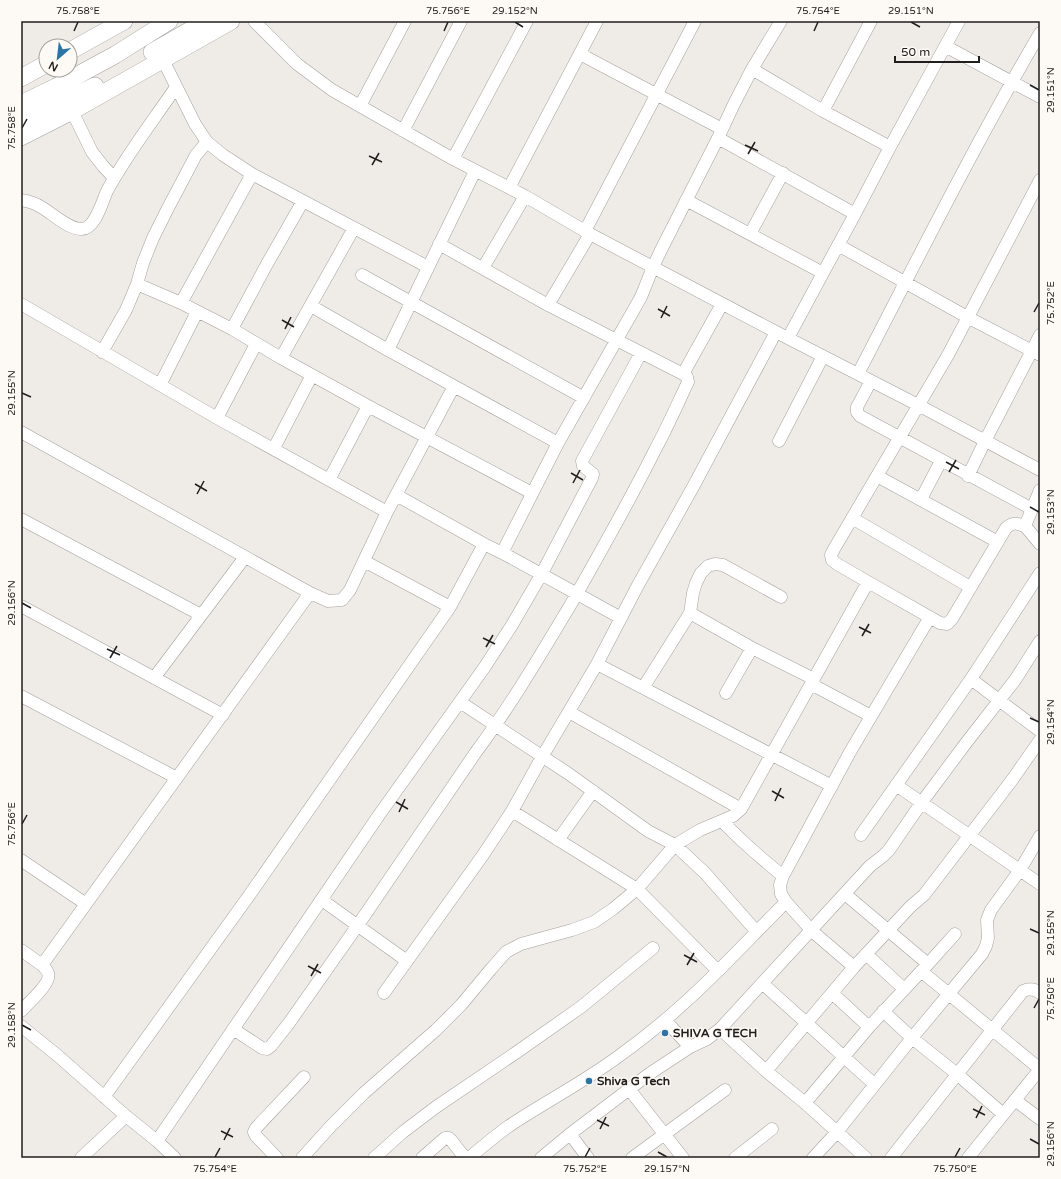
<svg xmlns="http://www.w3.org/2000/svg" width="1061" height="1179" font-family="'Varela Round',sans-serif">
	<rect width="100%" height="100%" fill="#efebe7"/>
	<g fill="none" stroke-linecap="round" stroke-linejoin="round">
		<g stroke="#a4a19d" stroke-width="13">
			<path id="street" d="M254 21 297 64 332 90 360 106 453 159 525 196 590 234 776 332 920 406 1040 470
				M945 46 1040 97
				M160 54 195 124 207 142 223 155 252 174 428 267
				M580 54 722 129
				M752 69 823 111 890 147
				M360 106 405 21
				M72 111 92 152 103 166 114 178
				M823 111 871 21
				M403 131 461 21
				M718 138 855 214
				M453 159 527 21
				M1040 180 948 355 834 549 831 555 832 560 837 564 868 582 940 623 947 624 952 619 1006 528C1013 522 1016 523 1025 526L1040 490
				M509 188 597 21
				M21 200C28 201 35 203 41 207 52 213 68 229 81 229 95 230 102 202 107 191 127 154 153 121 176 87
				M686 200 823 273
				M585 231 695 21
				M750 234 783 173
				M838 245 969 318 1040 355
				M483 268 525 196
				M362 275 584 398
				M137 284 181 303 232 329 281 358 368 406 532 493
				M181 303 252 174
				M21 304 217 418 387 512
				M548 305 590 234
				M311 306 388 350 558 443
				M232 329 267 264 303 201
				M788 338 823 273 855 214 890 147 959 21
				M388 350 475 171
				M102 352 126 310 137 284 143 263 153 238 167 210 196 155 207 142
				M281 358 354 228
				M683 374 722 304
				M858 374C917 260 975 144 1040 33
				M871 381 857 407V412L860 416 1032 509
				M160 385 197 312
				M217 418 256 344
				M21 432 310 593 328 601 342 600 350 590 387 512 454 386
				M779 441 823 356
				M274 448 312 375
				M877 476 998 542
				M968 476 985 441 1040 335
				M329 480 368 406
				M396 495 484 544 510 557 621 618
				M921 499 941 461
				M852 518 970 587
				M21 519 201 615
				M1025 526 1040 544
				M502 553 558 443 641 297 653 267 661 250 718 138 734 104 752 69 781 21
				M364 561 450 607
				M21 606 223 715
				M690 613 752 648 814 679
				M597 664 832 786
				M154 678 245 557
				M971 679 1040 731
				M811 684 871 716
				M643 688 690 613 693 593 696 583 701 573 708 566 715 564 723 565 781 597
				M726 693 752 648
				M21 696 177 778
				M460 702 569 774 648 831 675 845 705 873 756 931
				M569 712 741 809
				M896 785 1040 884
				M512 811 637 889 718 971
				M722 821C741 841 762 859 783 876
				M861 835 971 679 1040 573
				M558 840 593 791
				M21 860 86 904
				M845 894 928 964
				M322 900 407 961
				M21 950 42 965
				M866 954 904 989
				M854 967 812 931 786 902 781 894 780 885 783 876 850 752 930 617
				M921 971 1040 1069
				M762 983 874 1084
				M384 993 483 855 512 811 542 757 597 664 637 587 693 487 776 332
				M832 993 869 1027
				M21 1011C28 1003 52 983 48 973 47 970 44 967 42 965L310 593
				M883 1011 912 1038 957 1074 1003 1114
				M665 1020 690 1047
				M21 1026 57 1055 126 1116 157 1141 175 1158
				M233 1029 262 1048 267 1049 271 1046 289 1023 358 925 476 752C511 705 541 654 571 604 600 553 629 502 655 450 667 428 677 405 688 382L687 377 683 374 548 305 439 244
				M720 1029 766 1071 805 1103 866 1158
				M766 1071 854 967 911 906 924 895 1012 780 1040 740
				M629 1089 683 1158
				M104 1097 248 897 427 640 450 607 484 544
				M1015 1100 1040 1119
				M805 1103 869 1027 928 964 955 934
				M570 1134 588 1158
				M157 1141 379 815 484 668 512 625 541 575 592 478 593 474 583 466 582 461 641 353
				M81 1158 126 1116
				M277 1158 256 1136 254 1132 256 1128 304 1077
				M302 1158 330 1127 364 1093 436 1030 461 1005 491 969 506 952 521 944 572 930 594 922 613 909 637 889 675 845 700 830 733 816 741 809 868 582
				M374 1158 403 1132 436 1107 517 1052 581 1007 653 948
				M422 1158 445 1138H449L451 1140 465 1158
				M469 1158C482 1147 495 1136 509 1126 545 1102 584 1082 619 1056 654 1031 687 1002 718 971 741 948 763 925 786 902
				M541 1158 570 1134 649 1074 690 1047 707 1039 720 1029 870 866 883 856 889 850 922 802 966 743 1015 680 1040 641
				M632 1158 725 1090
				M735 1158 772 1129
				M813 1158 837 1132 912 1038 982 954 986 946 988 938 987 920 991 910 1020 870 1040 836
				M891 1158 1023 991C1030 988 1035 989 1040 993
				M968 1158 1040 1069"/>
		</g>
		<g stroke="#a4a19d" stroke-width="18">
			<path id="secondary" d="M70 51 124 21
				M152 52 206 21
				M21 78 46 64
				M21 104 56 87 115 55 169 21
				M21 122 95 86
				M21 137 72 111 231 21"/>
		</g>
		<use href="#street" stroke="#fff" stroke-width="12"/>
		<use href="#secondary" stroke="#fff" stroke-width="17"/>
	</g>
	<path fill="none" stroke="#211f1e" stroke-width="1.5" d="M515 22 523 27M911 22 920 27M74 31 78 22M444 31 448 22M814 31 818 22M1030 85 1039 90M22 128 27 119M745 145 758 151M748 154 755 142M369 156 382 162M372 165 379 153M658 309 670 316M1034 312 1039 303M661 318 667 306M282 320 294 327M285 329 291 317M22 393 31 397M946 462 959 469M949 472 956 460M571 473 583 480M573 483 580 470M195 484 207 491M197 494 204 481M1030 507 1039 512M22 603 31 608M859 627 871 633M862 636 869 624M483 638 495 644M486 647 493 635M107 649 120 655M110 658 117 646M1030 718 1039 722M772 791 784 798M775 801 781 788M396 802 408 809M399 812 405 799M22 824 27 815M1030 929 1039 933M684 955 697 962M687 965 694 953M308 966 321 973M311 976 318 964M1034 1008 1039 999M22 1025 31 1030M973 1109 985 1115M976 1118 982 1106M597 1120 609 1126M600 1129 606 1117M221 1131 233 1137M1030 1139 1039 1144M224 1140 230 1128M658 1152 667 1157M215 1157 220 1148M585 1157 590 1148M955 1157 960 1148"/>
	<g fill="#2a75a8" stroke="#fdf9f4" stroke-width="1.5">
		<circle cx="665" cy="1033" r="4"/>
		<circle cx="589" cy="1081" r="4"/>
	</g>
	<g text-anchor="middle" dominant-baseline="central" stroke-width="3" stroke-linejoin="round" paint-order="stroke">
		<g font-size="12" font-weight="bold" fill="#211f1e" stroke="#fdf9f4" text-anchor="start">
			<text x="673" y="1033">SHIVA G TECH</text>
			<text x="597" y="1081">Shiva G Tech</text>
		</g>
	</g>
	<rect width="1061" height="1179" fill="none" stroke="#fdf9f4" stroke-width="44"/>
	<g transform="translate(58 58) rotate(208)"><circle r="19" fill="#fdf9f4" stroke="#a5a29e"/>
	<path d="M0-3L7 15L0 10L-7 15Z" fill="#2a75a8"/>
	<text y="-6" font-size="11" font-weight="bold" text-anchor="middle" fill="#211f1e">N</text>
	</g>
	<path d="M895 56v6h84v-6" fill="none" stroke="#211f1e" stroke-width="2"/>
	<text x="901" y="56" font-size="12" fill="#211f1e" stroke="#fdf9f4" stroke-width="3" paint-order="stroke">50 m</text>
	<rect x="22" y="22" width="1017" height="1135" fill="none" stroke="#211f1e" stroke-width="1.5"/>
	<g font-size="10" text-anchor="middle" fill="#211f1e">
		<text x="78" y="14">75.758°E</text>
		<text x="448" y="14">75.756°E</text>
		<text x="515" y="14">29.152°N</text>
		<text x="818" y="14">75.754°E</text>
		<text x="911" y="14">29.151°N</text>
		<text transform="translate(1050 90) rotate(-90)" y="4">29.151°N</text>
		<text transform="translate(11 128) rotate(-90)" y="4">75.758°E</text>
		<text transform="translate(1050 303) rotate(-90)" y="4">75.752°E</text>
		<text transform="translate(11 393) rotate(-90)" y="4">29.155°N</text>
		<text transform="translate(1050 512) rotate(-90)" y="4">29.153°N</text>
		<text transform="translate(11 603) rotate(-90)" y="4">29.156°N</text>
		<text transform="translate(1050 722) rotate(-90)" y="4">29.154°N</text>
		<text transform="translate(11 824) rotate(-90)" y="4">75.756°E</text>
		<text transform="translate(1050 933) rotate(-90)" y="4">29.155°N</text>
		<text transform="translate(1050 999) rotate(-90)" y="4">75.750°E</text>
		<text transform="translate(11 1025) rotate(-90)" y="4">29.158°N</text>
		<text transform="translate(1050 1144) rotate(-90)" y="4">29.156°N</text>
		<text x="215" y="1172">75.754°E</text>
		<text x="585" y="1172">75.752°E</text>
		<text x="667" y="1172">29.157°N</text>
		<text x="955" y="1172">75.750°E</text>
	</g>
</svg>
